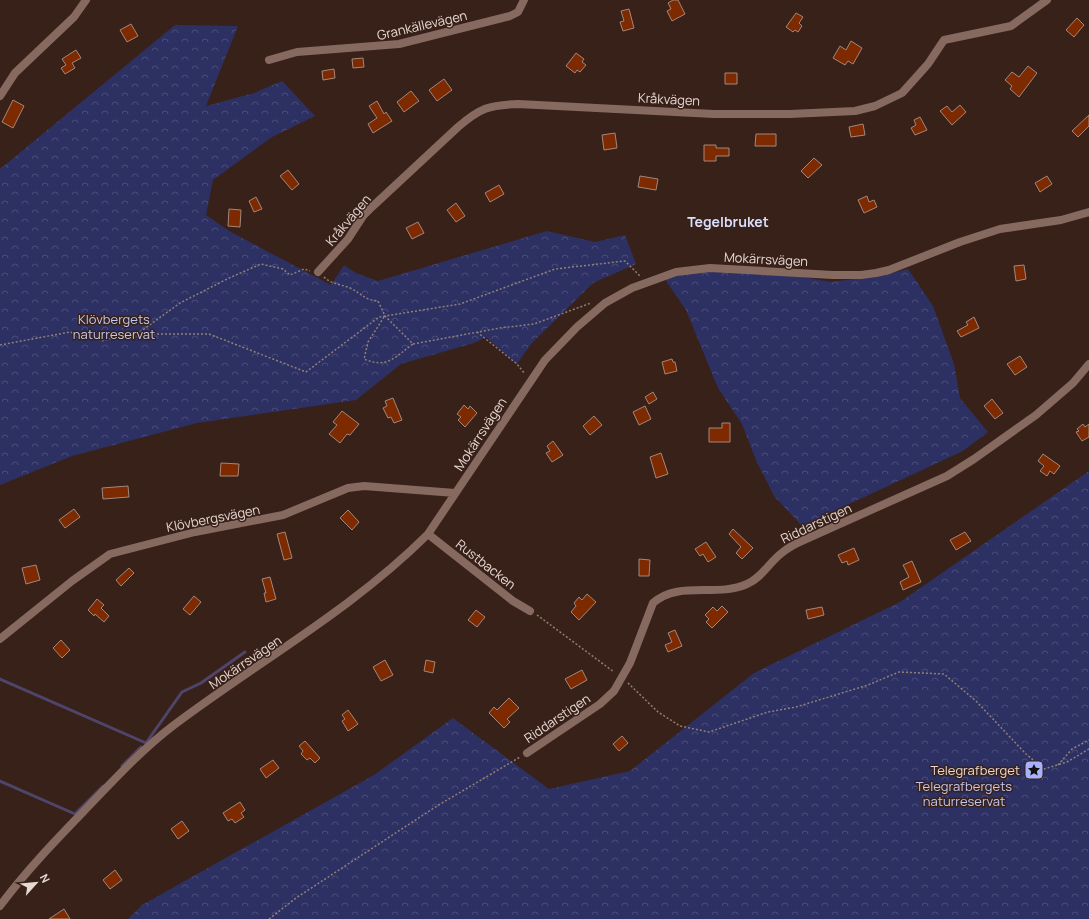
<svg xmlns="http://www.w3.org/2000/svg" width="1089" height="919" font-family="Manrope,sans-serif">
	<defs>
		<pattern id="forest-crowns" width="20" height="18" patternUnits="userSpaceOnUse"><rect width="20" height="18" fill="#2d3062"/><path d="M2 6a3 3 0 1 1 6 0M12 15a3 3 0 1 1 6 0" fill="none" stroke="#4b4d78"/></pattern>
	</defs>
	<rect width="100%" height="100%" fill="#382119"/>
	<path fill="url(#forest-crowns)" d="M175 25 238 26 206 106 254 93 282 81 315 116 272 137 213 180 206 215 229 231 331 285 344 265 356 273 378 281 547 231 595 242 625 235 636 264 593 283 531 344 517 364 486 337 474 343 401 364 356 400 197 423 72 456 0 485V169Z
		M908 269 933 306 954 364 960 398 988 432 963 451 802 526 774 496 756 460 742 424 718 388 686 310 666 281V277L710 271 775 272 831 282 885 275Z
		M1089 471V919H128L142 905 374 775 453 718 549 789 630 771 754 673 900 602Z"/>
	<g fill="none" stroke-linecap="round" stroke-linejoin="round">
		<path stroke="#4f456b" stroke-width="3" d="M0 679 146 743 182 692 201 683 245 652
			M122 766 141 747
			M0 781 75 814 103 786"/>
	</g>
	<path fill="#7e2a00" stroke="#a3877c" d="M673 0H678L685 14 672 21 667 11 671 9 668 3Z
		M629 9 634 28 623 31 620 22 624 21 621 11Z
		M796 13 803 17 799 23 802 26 798 32 795 30 793 32 786 27Z
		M1077 18 1084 25 1074 37 1066 30Z
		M131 24 138 36 127 42 120 30Z
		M851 41 862 48 853 64 848 61 845 65 833 58 840 46 846 50Z
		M76 50 81 58 72 63 75 68 65 74 61 68 66 65 62 59Z
		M576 53 584 59 582 62 586 65 580 72 577 70 575 73 566 66Z
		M363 58 364 67 353 68 352 59Z
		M1028 66 1037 73 1019 97 1010 89 1012 86 1005 80 1012 72 1019 77Z
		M334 69 335 78 323 80 322 71Z
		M725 73H737V84H725Z
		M444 79 452 90 437 101 429 90Z
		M411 91 419 101 404 112 397 102Z
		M13 100 24 106 13 128 2 122Z
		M377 101 384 114 386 112 392 121 373 133 368 124 377 118 369 106Z
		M960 105 966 112 952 125 940 111 947 106 952 112Z
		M1089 115V126L1078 137 1072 131Z
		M920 117 927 130 915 135 911 128 916 125 914 120Z
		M863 124 865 135 851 137 849 127Z
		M615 133 617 148 604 150 602 135Z
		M756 134H776V146H755Z
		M704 145H716V148H729V156H716V161H704Z
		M814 158 822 165 808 178 801 171Z
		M288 170 299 184 292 190 280 176Z
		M640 176 658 179 656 190 638 187Z
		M1047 176 1052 184 1040 192 1035 183Z
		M499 185 504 194 490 202 485 193Z
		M867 196 869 202 874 200 877 207 864 213 858 200Z
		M256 197 262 209 254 212 249 201Z
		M456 203 465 216 456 222 447 210Z
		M229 209 241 210 240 227 228 226Z
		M418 222 424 233 412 239 406 228Z
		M1024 265 1026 279 1016 281 1014 266Z
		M974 317 979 328 961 337 957 331 968 325 966 322Z
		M1020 356 1027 367 1015 375 1007 364Z
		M672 359 673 362H675L677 371 665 374 662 362Z
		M653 392 657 399 649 404 645 397Z
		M393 398 402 420 394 423 391 417 388 418 383 408 387 406 385 401Z
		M992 399 1003 413 995 419 984 406Z
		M464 405 468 409 470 406 477 413 465 427 458 420 461 417 457 414Z
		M645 406 651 419 639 425 633 412Z
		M342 411 359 424 350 435 347 434 340 443 329 434 337 425 333 422Z
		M594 416 602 425 590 435 583 426Z
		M722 423H730V442H709V428H722Z
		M1083 424 1085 427 1089 424V437L1082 441 1076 432 1079 431 1077 429Z
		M553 441 563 455 552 462 546 453 550 451 547 446Z
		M661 453 668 474 656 478 650 457Z
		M1043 454 1060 466 1054 474 1050 471 1047 476 1040 471 1044 466 1038 461Z
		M221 463 239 464 238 476H220Z
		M128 486 129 497 103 499 102 488Z
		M74 509 80 517 65 528 59 520Z
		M348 510 359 522 352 530 340 518Z
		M733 529 753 548 742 559 736 553 741 547 729 534Z
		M285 532 292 558 284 560 277 534Z
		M965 532 971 541 956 550 950 540Z
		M706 542 716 557 708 562 703 554 700 556 695 549Z
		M854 548 859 560 848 565 847 561 842 563 838 555Z
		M639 559 650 560 649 576H639Z
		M912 561 921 582 903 590 900 582 909 577 903 565Z
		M36 565 40 580 26 584 22 568Z
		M129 568 134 573 121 586 116 580Z
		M270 577 276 599 266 602 264 593H266L262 579Z
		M587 594 596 602 579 620 571 612 576 606 574 603 579 597 582 600Z
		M194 596 201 602 190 615 183 609Z
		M97 599 104 605 101 608 109 616 104 622 95 614 94 616 88 610Z
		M722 606 728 612 712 628 706 622 709 619 705 615 713 607 717 611Z
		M822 607 824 615 808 619 806 610Z
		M476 610 485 617 477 627 468 620Z
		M675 630 682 646 668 652 665 645 672 642 668 633Z
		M61 640 70 650 62 658 53 648Z
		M385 660 393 675 381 681 373 667Z
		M426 660 435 662 433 673 424 671Z
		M582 670 587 680 571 689 565 679Z
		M509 698 519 708 507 719 510 722 504 728 489 713 494 707 497 710Z
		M348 710 358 724 348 731 342 721 345 719 342 715Z
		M622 736 628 743 619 751 613 744Z
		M305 741 320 758 315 763 310 758 307 760 301 754 303 751 299 746Z
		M273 760 279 768 266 778 260 769Z
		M240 802 245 810 241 813 244 817 235 823 232 819 228 821 223 813Z
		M182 821 189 831 178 839 171 829Z
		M115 870 122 880 110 889 103 880Z
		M64 909 70 919H49Z"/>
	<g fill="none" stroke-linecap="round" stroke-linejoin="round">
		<path stroke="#927f78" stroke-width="1.5" stroke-dasharray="2 2" stroke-linecap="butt" d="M324 277C331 284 340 284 350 288 361 293 364 300 378 301L385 316 413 344 500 328 534 324 591 303
			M384 317 368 342 364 359C387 369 395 357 413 344
			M477 332 517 364 525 374
			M137 334H209L306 372 379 317 460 304 555 269 625 261 640 276
			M0 345 70 332 104 341 117 336 137 334 180 303 229 278 261 264 283 269 290 275 304 269 310 271
			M537 615 614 672
			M628 683 658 712 680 726 709 732 768 712 796 707 868 685 899 672 944 674 976 701 1026 754 1044 769 1067 762 1089 749
			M1058 765 1072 749 1089 740
			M269 919 296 898 437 806 520 757"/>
		<path stroke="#866a60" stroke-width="8" d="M269 60 297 52 399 44 510 16 518 12 524 0
			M0 96 15 73 74 17 86 0
			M318 272 348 239 363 216 372 207 458 127C480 108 489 105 518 104L714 114H790L855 111 875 106 902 93 928 64 944 40 1011 26 1047 0
			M428 534 513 601 530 611
			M0 639 72 581 110 554 195 532 283 515 348 488 364 486 455 493
			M527 753 600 704 614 691 630 663 653 603C679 580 716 598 747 584 762 578 770 561 783 552 789 547 797 543 804 540L947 476 974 459 1036 415 1073 383 1089 364
			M0 906C25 872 55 841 84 811 113 781 141 750 174 725 259 661 353 609 428 534L545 360 577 327 605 303 632 288 676 272 710 268 833 275H861L876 273 889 270 960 242 1000 229 1061 220 1089 212"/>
	</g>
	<defs>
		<g id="sight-square" transform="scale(1)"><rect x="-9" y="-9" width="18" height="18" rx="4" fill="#a7b1fc" stroke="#382119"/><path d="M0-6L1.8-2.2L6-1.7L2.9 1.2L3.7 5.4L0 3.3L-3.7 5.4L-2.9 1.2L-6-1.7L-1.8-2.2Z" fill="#111"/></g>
	</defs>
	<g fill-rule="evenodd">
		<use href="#sight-square" x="1034" y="770"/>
	</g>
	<g text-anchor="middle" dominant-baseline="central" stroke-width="3" stroke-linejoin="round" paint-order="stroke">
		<g font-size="13" fill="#e8d8d3" stroke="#382119">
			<text transform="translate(422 25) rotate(-13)">Grankällevägen</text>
			<text transform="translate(669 99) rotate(3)">Kråkvägen</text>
			<text transform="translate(348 220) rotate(-50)">Kråkvägen</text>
			<text transform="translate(766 259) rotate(3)">Mokärrsvägen</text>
			<text transform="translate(480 434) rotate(-57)">Mokärrsvägen</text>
			<text transform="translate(213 518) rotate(-11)">Klövbergsvägen</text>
			<text transform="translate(816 523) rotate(-25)">Riddarstigen</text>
			<text transform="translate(486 564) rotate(38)">Rustbacken</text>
			<text transform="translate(245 662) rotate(-34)">Mokärrsvägen</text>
			<text transform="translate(557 718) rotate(-34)">Riddarstigen</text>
		</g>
		<g font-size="13" fill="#c0c7f3" stroke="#382119">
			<text x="114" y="319">Klövbergets<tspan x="114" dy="15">naturreservat</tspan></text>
			<text x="964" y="786">Telegrafbergets<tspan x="964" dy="15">naturreservat</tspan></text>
		</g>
		<g font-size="13" fill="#e8d8d3" stroke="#382119" text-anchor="end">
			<text x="1020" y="770">Telegrafberget</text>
		</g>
		<g font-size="14" font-weight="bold" fill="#d9defb" stroke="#382119">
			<text x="728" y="221">Tegelbruket</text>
		</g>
	</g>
	<g transform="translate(36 883) rotate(63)" stroke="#382119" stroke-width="3" paint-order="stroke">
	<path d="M0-3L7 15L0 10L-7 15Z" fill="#e8d8d3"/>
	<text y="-6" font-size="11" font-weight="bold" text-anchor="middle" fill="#e8d8d3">N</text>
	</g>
</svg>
